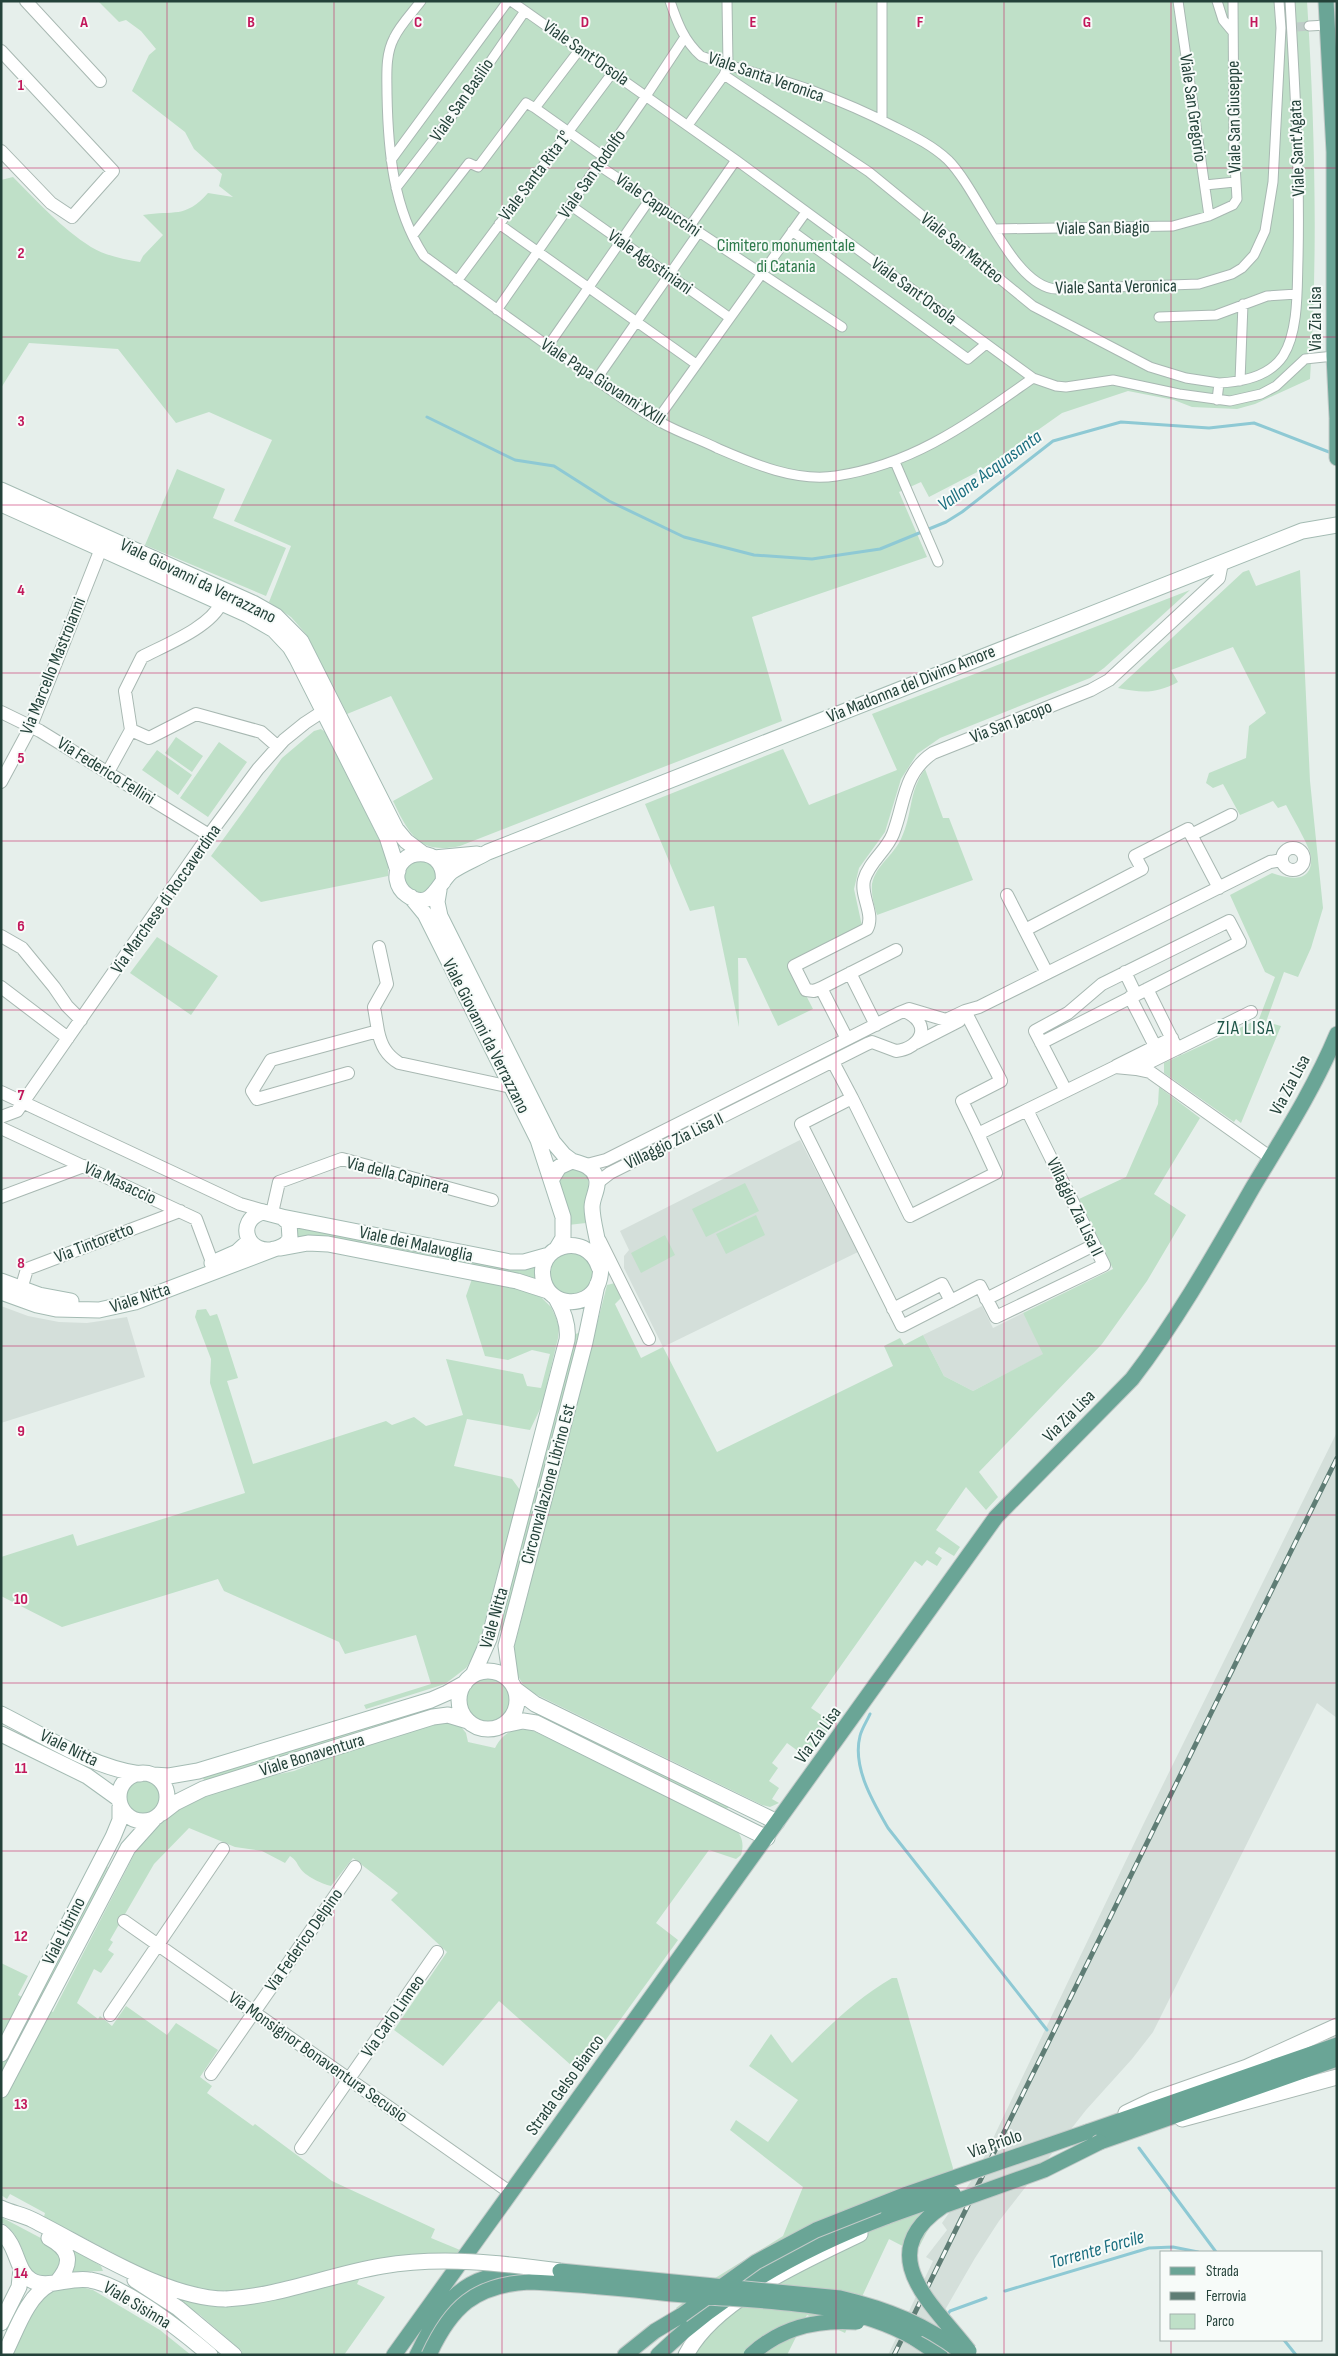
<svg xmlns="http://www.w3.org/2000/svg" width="1338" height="2356" font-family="'Sofia Sans Condensed',sans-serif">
	<rect width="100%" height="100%" fill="#e6efeb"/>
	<path fill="#d4dfda" d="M800 1140 858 1252 663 1347 624 1268V1256L629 1250 620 1231Z
		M1 1306 28 1316 59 1322 87 1323 127 1317 145 1377 1 1423Z
		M982 1306 993 1328 1023 1313 1044 1354 973 1391 944 1376 923 1335Z
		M1337 1432V1718L1317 1703 1153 2032 1132 2059 1086 2110 999 2221 975 2258 919 2355H888L933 2261 926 2257 947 2230 942 2223 976 2174 1143 1825Z"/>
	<path fill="#bfe0c8" d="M98 1H1307C1315 127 1318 252 1310 379L1255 404 1237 409 1192 407 1174 400 1128 391 1062 413 983 469 929 497 921 482 899 492 927 557 752 617 782 721 460 846C419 855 409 834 393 801L433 779 391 696 347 714 306 634 291 617 269 602 291 546 234 521 272 440 209 412 176 423 118 349 29 343 1 388V180L13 177C37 201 62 229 91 247 106 256 123 259 140 262L143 256 163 235 143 215C174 210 185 219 208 193L233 197 219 186 222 174 194 149 185 132 132 91 149 55 156 49 141 31 126 20 119 22Z
		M177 469 225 489 213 518 286 548 266 596 145 545Z
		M1249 570 1256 586 1300 570 1310 781 1323 908 1311 948 1298 977 1284 972 1266 1022 1281 1026 1241 1123 1236 1119 1234 1122 1164 1073V1063L1259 1019 1275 977 1265 972 1230 895 1272 873C1288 879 1313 884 1311 857 1310 847 1291 815 1286 805L1278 808 1273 801 1240 815 1223 784 1213 788 1206 783 1209 773 1246 758 1249 726 1266 713 1233 647 1171 670 1178 682C1155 694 1143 693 1118 688L1243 572Z
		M1190 590 1104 668 1090 678 940 738 917 754 901 779 885 832 859 868 854 889 862 926 789 962 813 1009 778 1026 746 958H738L739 1027 714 906 690 911 645 804 783 749 809 805 897 770 872 714Z
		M321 729 325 732 385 851 388 866V876L261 902 211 856 282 758 314 731Z
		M176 737 203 756 192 772 165 753Z
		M219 742 247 762 208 817 180 798Z
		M157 750 192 775 178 795 142 770Z
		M925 769 943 818H949L973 880 877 915C874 905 871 895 872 884 876 865 893 856 901 839 913 814 908 793 925 769Z
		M428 859 439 879 422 895 405 888 402 870 405 865Z
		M157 937 218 976 191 1015 130 973Z
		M1159 1087 1200 1118 1154 1194 1186 1215 1147 1281 1102 1344 979 1472 998 1497 986 1510 966 1487 936 1530 960 1547 954 1556 939 1547 935 1553 942 1558 937 1566 927 1560 922 1566 915 1561 811 1708 833 1723 809 1759 787 1743 772 1763 778 1768 769 1781 779 1788 772 1799 779 1803 770 1807 762 1805 529 1691C516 1679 514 1665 514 1648L607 1285 615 1283 621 1298 615 1304 641 1358 663 1347 717 1452 893 1366 884 1346 900 1338 904 1345 923 1335 944 1376 973 1391 1043 1354 1023 1313 1113 1269 1079 1199 1126 1177 1158 1104Z
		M568 1168 587 1173C592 1189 583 1205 586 1223L568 1225 558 1186 559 1177Z
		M745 1183 759 1211 706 1237 692 1209Z
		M756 1215 765 1235 726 1254 716 1234Z
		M296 1224 536 1265V1281L296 1239Z
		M665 1235 675 1255 641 1273 631 1253Z
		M561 1253H584L595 1274 588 1290 571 1297 555 1289 548 1273 556 1256Z
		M472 1279 528 1291 542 1298 551 1307 556 1318 559 1328 558 1338 542 1405 530 1430 467 1419 454 1466 512 1479 520 1490 477 1651 466 1668 445 1684 366 1709 364 1705 431 1684 416 1635 345 1654 339 1642 224 1591 218 1579 62 1627 1 1596V1557L73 1534 77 1546 245 1493 210 1383 211 1359 195 1317 197 1310 206 1309 210 1316 217 1314 220 1322 238 1378 227 1381 253 1464 386 1421 392 1425 414 1417 426 1426 463 1415 446 1359 523 1374 527 1386 541 1388 550 1354 532 1350 508 1360 485 1356 466 1296Z
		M578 1333 580 1336 503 1632 498 1629 574 1335Z
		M465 1700a23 23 0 1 1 46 0a23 23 0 1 1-46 0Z
		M428 1708 427 1711 205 1781 202 1777Z
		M544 1715 729 1807 728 1808 725 1809 544 1722 542 1719Z
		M444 1721 458 1723 466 1733 468 1742 495 1748C504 1731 517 1725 536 1732L734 1828C743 1836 744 1845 741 1855L736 1859 709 1850 656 1923 678 1940 581 2074 499 2001 443 2066 394 2030 447 1952 391 1900 398 1893 353 1858 331 1886C322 1884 305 1876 300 1868 296 1862 296 1860 290 1856L285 1863 262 1851 235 1847 189 1828 154 1864 110 1940 113 1942 108 1950 114 1954 101 1973 94 1969 77 2003 98 2019 100 2016 112 2026 126 2006 167 2035 176 2023 218 2050 200 2077 212 2086 207 2093 253 2126 255 2124 332 2181 435 2229 431 2238 460 2250 446 2265H366L357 2284 385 2297 344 2355H239L242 2351 200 2315 172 2296 169 2282 44 2217 45 2213 10 2194 7 2199 1 2195V1963L28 1976 18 1995 34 2003 105 1866 108 1867 40 2006 53 2012 137 1849 158 1826 181 1808 203 1796 261 1778 294 1771 343 1752Z
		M124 1797a18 18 0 1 1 36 0a18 18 0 1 1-36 0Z
		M892 1978H897L953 2168 950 2187 916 2253 889 2239 845 2333 807 2315 787 2355H692L687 2320 676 2308 712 2280 783 2236 803 2187 730 2130 736 2120 768 2142 798 2100 749 2066 771 2034 792 2063C823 2032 854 2000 892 1978Z
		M1 2217 54 2245 62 2258 54 2275 45 2279 30 2272C23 2253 20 2233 1 2222Z
		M73 2249 101 2266 103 2271 72 2272 75 2259Z
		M81 2287 93 2290 160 2330 191 2355H13C24 2333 35 2295 61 2288 68 2286 75 2287 81 2287Z"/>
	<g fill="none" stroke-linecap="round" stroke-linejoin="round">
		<path stroke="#8ec9d4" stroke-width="3" d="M427 417 515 460 554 466 609 501 684 537 754 555 812 559 880 549 946 522 962 512 1053 441 1121 422 1209 428 1254 423 1329 452
			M870 1714C867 1721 862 1728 860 1736 852 1767 873 1802 888 1828L1047 2030
			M1139 2148 1216 2252
			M1005 2291 1149 2248 1173 2247 1198 2252
			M946 2317 950 2311 986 2298
			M1284 2340 1296 2355"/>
		<path stroke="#bfccc8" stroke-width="9" stroke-dasharray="9 4.5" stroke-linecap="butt" d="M1297 27 1309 26"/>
		<g stroke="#a8b8b2" stroke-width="11">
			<path id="pedestrian" d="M421 1C412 13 400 25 394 38 385 55 387 76 387 94 388 150 393 209 424 256 474 293 524 329 574 364 601 383 627 403 655 419 674 431 697 438 717 448 754 464 795 482 836 476 915 464 970 422 1033 378
				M511 1 736 160 1033 378 1056 386 1066 387 1113 380 1179 394 1230 401 1261 394 1276 386 1305 359 1334 356
				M670 1C677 22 684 41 701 56 738 70 777 77 813 91 840 101 868 113 893 126 913 136 932 145 948 160 980 192 1013 288 1057 289L1199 284 1232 274 1242 268 1254 255 1265 231 1273 182 1281 28 1279 1
				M1178 1 1209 216
				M1217 1 1223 20 1233 32
				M1309 26 1327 25
				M724 75 869 172 1033 306 1150 367 1186 378 1219 383
				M535 108 604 157
				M882 120V1
				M688 125 724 75 728 65 727 1
				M391 160 508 1
				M598 165 842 327
				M1205 185 1235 182
				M396 188 464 100 525 11
				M570 205 730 318
				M499 224 696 364
				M690 226 736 160
				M995 229 1173 226 1209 216 1233 205 1237 199 1234 147 1233 1
				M792 231 968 359 986 344
				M413 235 469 163 478 167 526 103 535 108 580 49
				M457 281 613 72
				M497 310 646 96 685 37
				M1159 317 1216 315 1267 296 1297 294
				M548 346 650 199
				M596 380 699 232
				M1240 381 1243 304
				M1217 400 1219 383C1241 382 1269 377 1283 356 1299 331 1297 287 1298 259 1300 173 1295 87 1290 1
				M657 420 806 212
				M895 462 938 562"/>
		</g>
		<g stroke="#a8b8b2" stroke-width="14">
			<path id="minor" d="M26 1 100 81
				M1 51 113 171 72 217 51 203 1 151
				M1 712 40 731 209 835
				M131 730 149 738 196 714 261 732 278 747
				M108 772 131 730 125 691 142 657C165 645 211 627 221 603
				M1 782 31 726 104 541
				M1191 835 1231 815
				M1282 859a11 11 0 1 1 22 0a11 11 0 1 1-22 0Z
				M1007 895 1047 973
				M1025 930 1142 869 1135 856 1188 829 1219 888
				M1 936 22 948 54 987 67 1006 81 1020
				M1125 972 1136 995
				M850 973 876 1025
				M1 987 68 1038
				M821 988 814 991 806 990 794 966 867 929C875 914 860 896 864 880 869 862 887 850 893 834 905 803 903 773 933 753L1091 690 1109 680 1219 578 1222 563
				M1147 989 1177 1049
				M1130 997 1155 1046
				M965 1011 1001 1081 962 1101 978 1134
				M378 1031 374 1007 387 984 379 947
				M847 1039 821 988 896 950
				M916 1043 959 1021
				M1041 1043 1240 942 1229 921 1102 984 1068 1013 1035 1031 1066 1091
				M833 1062 852 1098 801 1124 902 1326 980 1286 996 1317 1104 1265 1027 1110 1115 1067 1136 1069 1150 1072 1271 1158
				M1116 1066 1172 1038
				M1136 1069 1251 1012
				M348 1073 257 1099 252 1091 271 1060 378 1031C381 1045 386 1055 399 1063L511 1087
				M1 1092 240 1204 268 1212
				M852 1098 910 1216 996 1173 978 1134 1027 1110
				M1 1117 17 1111 209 835 258 769 284 740 305 723 331 706
				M1 1128 196 1219 212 1262
				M587 1165 606 1160 899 1013 909 1009 946 1020 965 1011 979 1007 1270 862 1282 860
				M597 1183 610 1173 867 1044 872 1042 896 1051C922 1048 933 1023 904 1011
				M1 1197 84 1166
				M272 1213 279 1182 342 1159 492 1200
				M600 1241 649 1339
				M19 1296 27 1269 180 1211
				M986 1299 1094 1245
				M893 1309 942 1284 951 1301
				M124 1921 511 2193
				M110 2015 223 1849
				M211 2074 355 1867
				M301 2148 437 1952"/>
		</g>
		<g stroke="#a8b8b2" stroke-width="17">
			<path id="tertiary" d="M1126 2113 1153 2100 1247 2067 1337 2026
				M1182 2119 1337 2077"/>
		</g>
		<g stroke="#a4bbb3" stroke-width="17">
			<path id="secondary" d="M1 490 253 603 276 616 301 641 396 829 406 841 422 853
				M1 504 248 615 274 630 290 647 297 659 387 837 398 871
				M434 858 477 854
				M443 882C448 844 394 846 397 879 398 885 401 891 407 895 431 913 438 883 451 872 462 864 476 859 488 852L1302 531 1337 525
				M439 890 437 902 440 916 553 1142 564 1155 572 1161
				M411 897 425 914 538 1140 563 1217V1238L557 1248
				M551 1180 559 1167 572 1161C583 1164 592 1166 596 1177 600 1187 592 1197 592 1207 592 1230 608 1263 597 1286 586 1309 551 1306 544 1282 533 1246 586 1229 599 1267
				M263 1212 282 1217 289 1223 290 1238C287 1244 284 1246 278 1248 247 1259 234 1220 263 1212Z
				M282 1217 510 1262H524L549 1255
				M281 1248 308 1243 328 1244 517 1281 548 1291
				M212 1263 237 1252 249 1241
				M1 1281 39 1295 71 1301
				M1 1292 37 1305 56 1309 99 1310 135 1302 274 1249
				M459 1700a29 29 0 1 1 58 0a29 29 0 1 1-58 0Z
				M473 1675 489 1639 567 1340C569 1325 564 1312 556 1298
				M511 1682 506 1646 585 1342 597 1285
				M515 1689 535 1704 777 1822
				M1 1714C45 1736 91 1767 140 1774
				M503 1725 523 1721 536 1723 767 1838
				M1 1734 87 1776 119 1799
				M119 1797a24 24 0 1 1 48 0a24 24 0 1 1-48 0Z
				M153 1775 169 1776 198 1771 431 1700 447 1693 465 1683
				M162 1813 175 1803 203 1789 433 1717 448 1715 468 1721
				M1 2054 113 1837 120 1820V1806
				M1 2090 128 1848 154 1819
				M1 2208C12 2213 23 2215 33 2220 87 2247 166 2299 226 2299
				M1 2232C18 2246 16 2271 31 2280 46 2290 70 2276 90 2280 125 2286 182 2331 210 2355
				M49 2238C71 2250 73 2263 57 2282
				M135 2280 178 2308 234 2355
				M1 2323 19 2287 21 2269
				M4 2355C16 2332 26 2297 50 2284
				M686 2355C715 2299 805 2261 860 2234"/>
		</g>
		<g stroke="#c2cac8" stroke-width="17">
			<path id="primary" d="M1326 1 1334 152V356L1337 418
				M1337 419V458
				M1087 2132 1337 2045
				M1100 2142 1337 2059
				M914 2338 940 2355
				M394 2355 996 1517 1132 1379C1178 1319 1215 1253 1253 1187 1283 1137 1315 1087 1337 1034
				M417 2355C444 2300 462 2273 528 2272
				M625 2355 655 2331 682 2315
				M658 2355C724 2291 803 2248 888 2216"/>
		</g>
		<use href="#pedestrian" stroke="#fff" stroke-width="9"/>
		<use href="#minor" stroke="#fff" stroke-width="12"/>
		<use href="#tertiary" stroke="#fff" stroke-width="15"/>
		<use href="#secondary" stroke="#fff" stroke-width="15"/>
		<use href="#primary" stroke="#6aa596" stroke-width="15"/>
		<g stroke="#5f7d75" stroke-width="5">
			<path id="rail" d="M894 2355 1337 1458"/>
		</g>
		<use href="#rail" stroke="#f7fbf9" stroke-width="3" stroke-dasharray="9" stroke-linecap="butt"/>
		<g stroke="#a4bbb3" stroke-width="17" stroke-linecap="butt">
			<path id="secondary-bridge" d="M226 2299C280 2296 329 2275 382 2266 441 2256 501 2263 560 2271"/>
		</g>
		<g stroke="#c2cac8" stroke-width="17" stroke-linecap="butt">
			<path id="primary-bridge" d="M888 2216 953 2193
				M560 2271 840 2298C887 2309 927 2325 965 2355
				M682 2315 756 2262 816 2230 907 2194 1087 2132
				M969 2351C934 2305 870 2255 943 2206L1044 2170 1100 2142
				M429 2355C451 2307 475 2285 529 2282 581 2284 633 2290 684 2295 761 2302 846 2299 914 2338
				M751 2355C781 2327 818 2319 857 2322"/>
		</g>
		<use href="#secondary-bridge" stroke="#fff" stroke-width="15"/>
		<use href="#primary-bridge" stroke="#6aa596" stroke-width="15"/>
	</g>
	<path fill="none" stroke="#c2185b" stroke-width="1" stroke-opacity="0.55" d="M167 1V2355M334 1V2355M502 1V2355M669 1V2355M836 1V2355M1004 1V2355M1171 1V2252M1 168H1337M1 337H1337M1 505H1337M1 673H1337M1 841H1337M1 1010H1337M1 1178H1337M1 1346H1337M1 1515H1337M1 1683H1337M1 1851H1337M1 2019H1337M1 2188H1337M1171 2340V2355"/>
	<g text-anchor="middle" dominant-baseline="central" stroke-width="4" stroke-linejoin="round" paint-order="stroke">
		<g font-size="18" fill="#24423a" stroke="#f7fbf9">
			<text transform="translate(586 53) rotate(35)">Viale Sant'Orsola</text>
			<text transform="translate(766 77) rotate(19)">Viale Santa Veronica</text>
			<text transform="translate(462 100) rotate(-55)">Viale San Basilio</text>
			<text transform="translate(1193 108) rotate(82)">Viale San Gregorio</text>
			<text transform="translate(1234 117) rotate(-91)">Viale San Giuseppe</text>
			<text transform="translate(1297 148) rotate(-92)">Viale Sant'Agata</text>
			<text transform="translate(592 174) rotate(-55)">Viale San Rodolfo</text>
			<text transform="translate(535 176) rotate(-53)">Viale Santa Rita 1°</text>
			<text transform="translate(658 205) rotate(34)">Viale Cappuccini</text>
			<text transform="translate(1103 228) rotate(-1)">Viale San Biagio</text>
			<text transform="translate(962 248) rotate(39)">Viale San Matteo</text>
			<text transform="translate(650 262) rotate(35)">Viale Agostiniani</text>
			<text transform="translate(1116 287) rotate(-1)">Viale Santa Veronica</text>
			<text transform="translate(914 291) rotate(36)">Viale Sant'Orsola</text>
			<text transform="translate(1315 319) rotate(-90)">Via Zia Lisa</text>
			<text transform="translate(603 382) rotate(33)">Viale Papa Giovanni XXIII</text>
			<text transform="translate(198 581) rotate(26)">Viale Giovanni da Verrazzano</text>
			<text transform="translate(53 666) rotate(-68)">Via Marcello Mastroianni</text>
			<text transform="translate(911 684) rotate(-22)">Via Madonna del Divino Amore</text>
			<text transform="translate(1011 722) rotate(-22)">Via San Jacopo</text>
			<text transform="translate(106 771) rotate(32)">Via Federico Fellini</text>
			<text transform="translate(166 899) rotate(-55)">Via Marchese di Roccaverdina</text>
			<text transform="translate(486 1036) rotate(63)">Viale Giovanni da Verrazzano</text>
			<text transform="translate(1290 1085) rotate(-62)">Via Zia Lisa</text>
			<text transform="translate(674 1141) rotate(-26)">Villaggio Zia Lisa II</text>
			<text transform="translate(398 1175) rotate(14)">Via della Capinera</text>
			<text transform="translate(120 1183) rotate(25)">Via Masaccio</text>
			<text transform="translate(1075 1207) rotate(64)">Villaggio Zia Lisa II</text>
			<text transform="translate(94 1243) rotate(-21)">Via Tintoretto</text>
			<text transform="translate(416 1244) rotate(12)">Viale dei Malavoglia</text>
			<text transform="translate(140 1298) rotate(-18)">Viale Nitta</text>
			<text transform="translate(1069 1416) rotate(-45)">Via Zia Lisa</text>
			<text transform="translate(548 1484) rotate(-75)">Circonvallazione Librino Est</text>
			<text transform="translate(494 1618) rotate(-74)">Viale Nitta</text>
			<text transform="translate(818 1735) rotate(-54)">Via Zia Lisa</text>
			<text transform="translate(69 1748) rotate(26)">Viale Nitta</text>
			<text transform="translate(312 1755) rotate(-17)">Viale Bonaventura</text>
			<text transform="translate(64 1931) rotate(-63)">Viale Librino</text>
			<text transform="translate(304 1940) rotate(-55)">Via Federico Delpino</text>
			<text transform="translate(393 2016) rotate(-55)">Via Carlo Linneo</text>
			<text transform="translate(318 2057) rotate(35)">Via Monsignor Bonaventura Secusio</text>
			<text transform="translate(565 2085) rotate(-54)">Strada Gelso Bianco</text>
			<text transform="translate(995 2144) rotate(-19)">Via Priolo</text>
			<text transform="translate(137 2305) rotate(31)">Viale Sisinna</text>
		</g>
		<g font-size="18" fill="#2d7a4b" stroke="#f7fbf9">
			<text x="786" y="245">Cimitero monumentale<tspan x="786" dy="21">di Catania</tspan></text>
		</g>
		<g font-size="19" font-style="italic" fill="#1c6f80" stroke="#f7fbf9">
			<text transform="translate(990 471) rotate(-36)">Vallone Acquasanta</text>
			<text transform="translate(1097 2250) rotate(-16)">Torrente Forcile</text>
		</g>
		<g font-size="19" letter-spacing="1" fill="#1f5548" stroke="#f7fbf9">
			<text x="1246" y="1028">ZIA LISA</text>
		</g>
	</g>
	<g font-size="16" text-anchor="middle" font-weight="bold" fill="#c2185b" stroke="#f7fbf9" stroke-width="4" stroke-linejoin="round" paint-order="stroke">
		<text x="84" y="27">A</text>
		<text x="251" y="27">B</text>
		<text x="418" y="27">C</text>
		<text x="585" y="27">D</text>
		<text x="753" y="27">E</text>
		<text x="920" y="27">F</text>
		<text x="1087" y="27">G</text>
		<text x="1254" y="27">H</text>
		<text x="21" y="90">1</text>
		<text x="21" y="258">2</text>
		<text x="21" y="426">3</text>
		<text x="21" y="595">4</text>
		<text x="21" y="763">5</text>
		<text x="21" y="931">6</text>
		<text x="21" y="1100">7</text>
		<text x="21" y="1268">8</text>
		<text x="21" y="1436">9</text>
		<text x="21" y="1604">10</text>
		<text x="21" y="1773">11</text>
		<text x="21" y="1941">12</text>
		<text x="21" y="2109">13</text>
		<text x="21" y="2278">14</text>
	</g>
	<rect width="1338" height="2356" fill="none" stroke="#24423a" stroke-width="5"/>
	<rect x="1160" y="2251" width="162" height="90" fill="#f7fbf9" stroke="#a3b1ad"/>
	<rect x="1170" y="2267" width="25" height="8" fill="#6aa596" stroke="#a3b1ad"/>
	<text x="1206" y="2276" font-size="15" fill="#24423a">Strada</text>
	<rect x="1170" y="2292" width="25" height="8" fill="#5f7d75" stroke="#a3b1ad"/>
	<text x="1206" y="2301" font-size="15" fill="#24423a">Ferrovia</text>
	<rect x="1170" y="2314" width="25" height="15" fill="#bfe0c8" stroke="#a3b1ad"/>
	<text x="1206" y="2326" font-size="15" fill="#24423a">Parco</text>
</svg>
